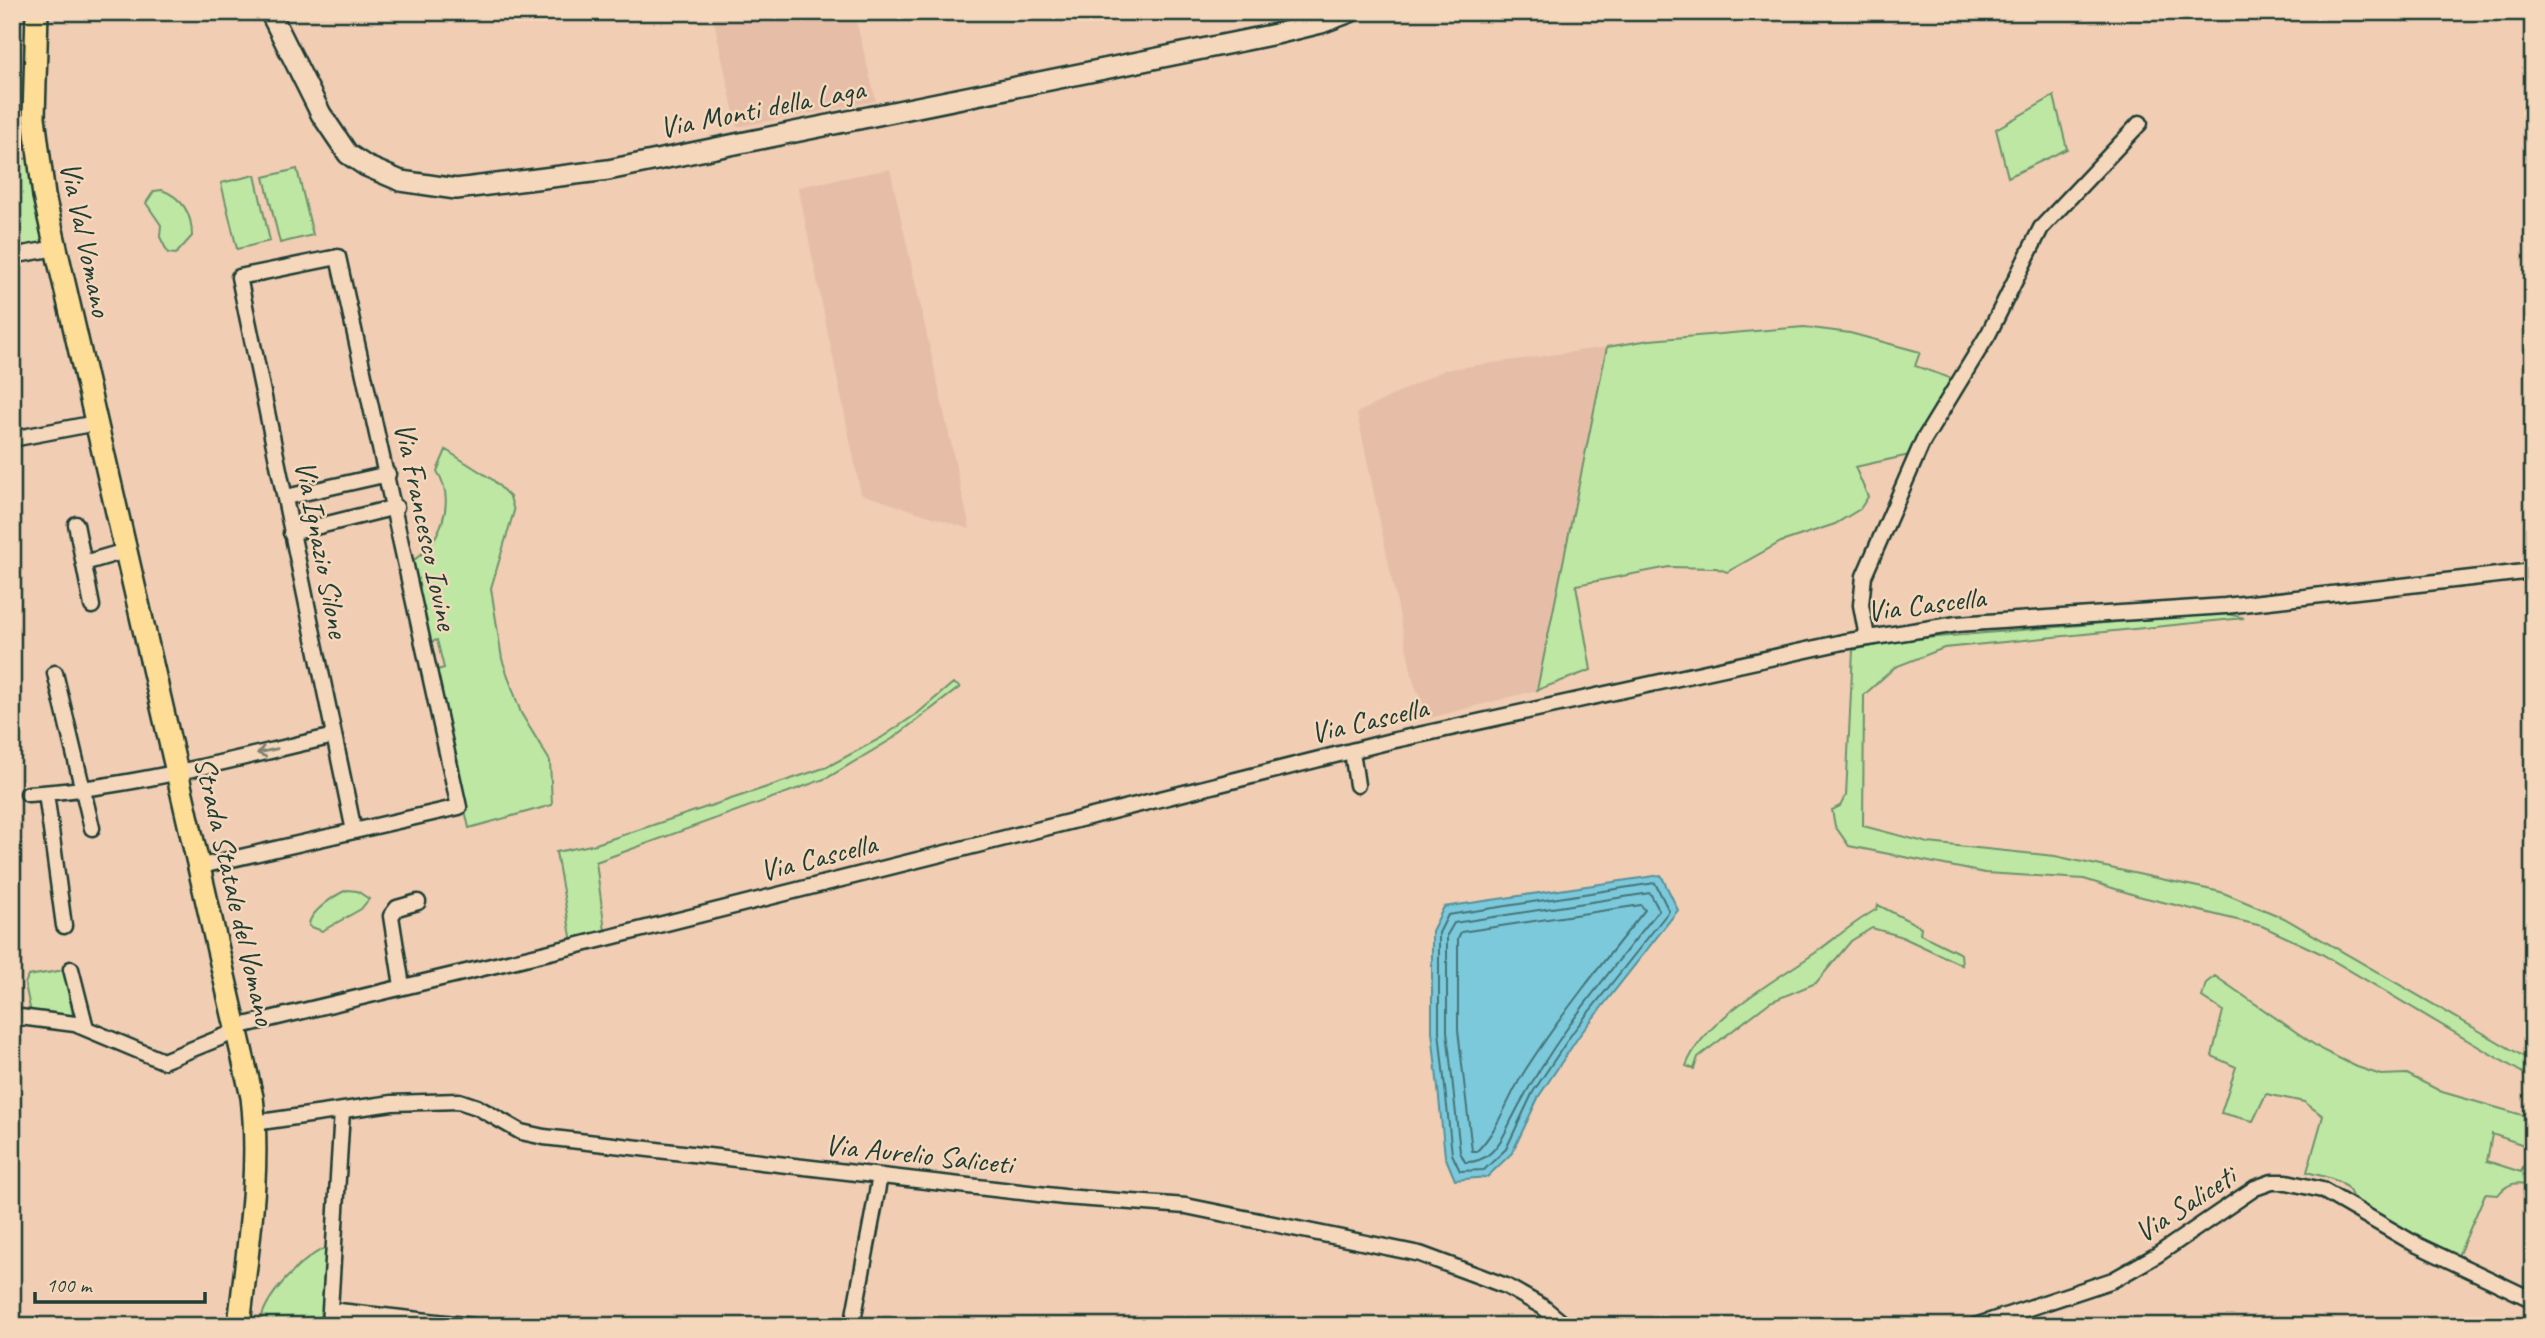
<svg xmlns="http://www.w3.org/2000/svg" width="2545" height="1338" font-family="Caveat,sans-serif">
	<rect width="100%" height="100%" fill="#f0cdb3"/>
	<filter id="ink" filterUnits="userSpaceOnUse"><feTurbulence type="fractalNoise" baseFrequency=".0143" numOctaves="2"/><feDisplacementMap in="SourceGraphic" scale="14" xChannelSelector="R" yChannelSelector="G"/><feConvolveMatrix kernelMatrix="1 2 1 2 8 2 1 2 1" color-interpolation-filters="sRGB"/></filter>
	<g filter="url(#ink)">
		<path fill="#e6bea8" d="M712 12H854L876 101 737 127Z
			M890 169 970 529 861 494 798 187Z
			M1607 347 1537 690 1430 718 1414 684 1357 413 1444 370Z"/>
		<path fill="#bde7a3" stroke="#6e926c" stroke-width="2" d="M2054 96 2067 149 2008 177 1996 129Z
			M30 158 49 243 12 250V160Z
			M297 169 313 235 280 243 264 177Z
			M255 175 270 241 237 249 221 183Z
			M162 190C183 198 192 214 192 236L176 254 168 253 160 237 161 225 146 203 154 191Z
			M1804 327 1850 333 1920 352 1915 366 1956 380 1914 454 1855 467 1868 497 1860 509 1835 524 1781 542 1727 572 1716 568 1669 567 1576 585 1591 670 1537 690 1607 347 1650 340Z
			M446 450 493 480 510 497 514 511 491 588 502 659 521 713 550 761 552 805 469 828 434 671 444 668 437 640 428 643 411 562C440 543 457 503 437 471Z
			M2224 613 2244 618 1944 648 1895 667 1864 695 1863 826 1928 843 2055 856 2221 892 2284 918 2533 1062V1079L2320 953 2262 926 2138 896 2084 879 1985 873 1849 846 1835 826 1832 810 1840 806 1846 796 1853 650 1902 640Z
			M953 683 960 687 892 739 827 778 596 862 605 931 572 942 556 852 596 844 827 767 881 738 918 713Z
			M347 890 357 891 369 899 361 909 322 931 309 926C308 913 335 895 347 890Z
			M1878 905 1921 927 1920 934 1961 954 1962 965 1900 936 1872 928 1851 941 1816 983 1770 1002 1698 1057 1694 1069 1686 1066C1703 1020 1776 980 1815 953 1836 938 1854 922 1877 909Z
			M65 970 73 1016 63 1018 31 1013 25 984 28 976Z
			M2215 976 2322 1050 2357 1067 2381 1075 2407 1074 2442 1092 2533 1118V1148L2492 1134 2487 1161 2521 1172 2527 1158 2533 1159V1186C2518 1181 2508 1182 2498 1195L2485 1194 2455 1263 2354 1204C2351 1179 2327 1178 2307 1172L2323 1116 2304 1102 2266 1094 2253 1121 2221 1113 2236 1067 2212 1056 2223 1011 2202 997 2206 983Z
			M329 1247 324 1316 315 1326H261C258 1301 307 1252 329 1247Z"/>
		<path fill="#7cc9dc" stroke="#579199" stroke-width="2" d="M1661 875 1678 910 1579 1036 1539 1096 1512 1153 1487 1177 1455 1180 1445 1156 1432 1031V931L1444 907Z"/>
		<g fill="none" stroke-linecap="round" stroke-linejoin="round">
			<path stroke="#447577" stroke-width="2" d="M1655 883 1669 911 1573 1032 1533 1092 1506 1149 1484 1170 1460 1171 1452 1154 1439 1031V933L1448 915Z
				M1650 893 1659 910C1602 981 1544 1050 1505 1133 1497 1149 1484 1163 1465 1162L1460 1152 1447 1031V935L1454 923Z
				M1641 905 1645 910C1603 962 1562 1013 1526 1069 1508 1096 1500 1128 1477 1151H1472L1458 1030V938L1461 932Z"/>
			<g stroke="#1f3d34" stroke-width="19">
				<path id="street" d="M12 256 56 248
					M12 439 96 423
					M286 497 388 474
					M76 524 92 606
					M291 533 396 507
					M84 563 125 551
					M1867 637 1861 605 1864 576 1923 441 1989 333 2041 228 2140 123
					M55 673 92 828
					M1352 751 1357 785
					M46 793 64 926
					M28 794C132 788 233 759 334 736
					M197 867 459 807 338 257 239 277 354 831
					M71 969 86 1028
					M402 986 391 916 397 908 418 902
					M12 1016 75 1024 163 1061 237 1031
					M236 1027 575 946 1391 741 1843 642 1957 624 2225 606 2533 571
					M254 1123 392 1103 459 1101 477 1107 521 1132 544 1137 1064 1197 1186 1206 1420 1254 1506 1286 1543 1307 1566 1326
					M330 1310 473 1326
					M329 1326 342 1111
					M852 1326 880 1176
					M1975 1326 2113 1280 2157 1255 2255 1188 2272 1182H2287L2322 1190 2415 1244 2533 1300"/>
			</g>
			<g stroke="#1f3d34" stroke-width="24">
				<path id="secondary" d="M270 12 321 114 348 154 366 166 401 181 456 189 608 170 1276 34 1321 23 1350 12"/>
			</g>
			<g stroke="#1f3d34" stroke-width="26">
				<path id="primary" d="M37 12 34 117 44 196 252 1097C261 1173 247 1251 239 1326"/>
			</g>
			<use href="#street" stroke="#f5d7bb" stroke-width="14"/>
			<use href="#secondary" stroke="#f5d7bb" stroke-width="19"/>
			<use href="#primary" stroke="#fedd96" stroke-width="21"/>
		</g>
		<defs><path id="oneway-shaft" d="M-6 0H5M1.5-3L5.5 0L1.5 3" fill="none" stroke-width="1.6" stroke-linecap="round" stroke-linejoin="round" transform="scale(1.75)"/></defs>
		<use stroke="#7f8271" href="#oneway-shaft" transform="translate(267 751) rotate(167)"/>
	</g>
	<g text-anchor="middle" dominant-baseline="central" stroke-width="5" stroke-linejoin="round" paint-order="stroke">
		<g font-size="30" fill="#1f3d34" stroke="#f5d7bb">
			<text transform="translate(762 108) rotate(-11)">Via Monti della Laga</text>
			<text transform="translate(86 239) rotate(78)">Via Val Vomano</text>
			<text transform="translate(426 526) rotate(78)">Via Francesco Iovine</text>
			<text transform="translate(322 549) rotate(79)">Via Ignazio Silone</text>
			<text transform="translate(1926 604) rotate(-7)">Via Cascella</text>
			<text transform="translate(1369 720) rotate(-13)">Via Cascella</text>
			<text transform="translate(818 857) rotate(-14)">Via Cascella</text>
			<text transform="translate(235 891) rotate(77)">Strada Statale del Vomano</text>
			<text transform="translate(919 1154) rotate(6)">Via Aurelio Saliceti</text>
			<text transform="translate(2185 1204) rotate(-33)">Via Saliceti</text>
		</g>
	</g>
	<rect width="2545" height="1338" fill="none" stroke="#f5d7bb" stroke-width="42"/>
	<rect x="21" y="21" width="2503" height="1296" fill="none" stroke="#1f3d34" stroke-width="2.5" filter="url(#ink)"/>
	<path d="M35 1292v10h170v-10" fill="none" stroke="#1f3d34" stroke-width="3.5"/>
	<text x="46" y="1292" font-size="21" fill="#1f3d34" stroke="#f5d7bb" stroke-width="5" paint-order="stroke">100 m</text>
</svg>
